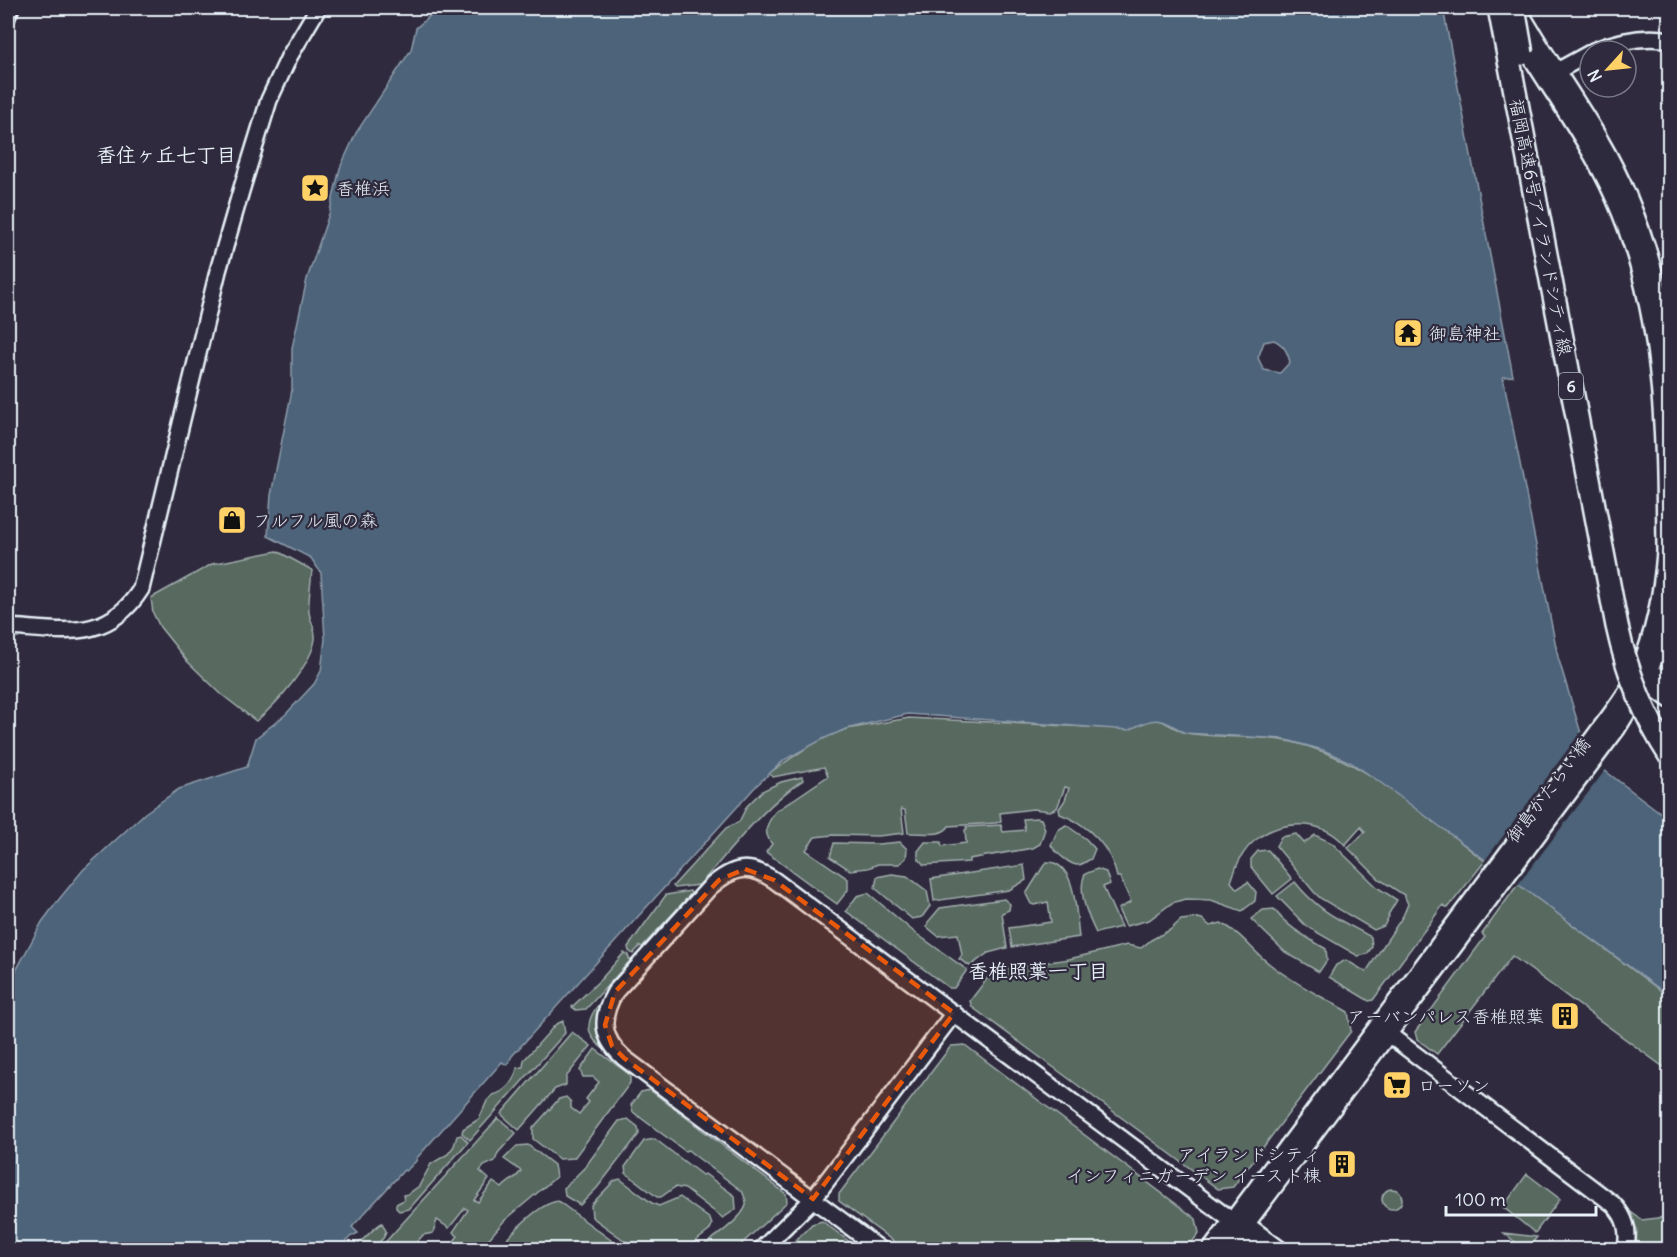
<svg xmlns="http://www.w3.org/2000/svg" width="1677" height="1257" font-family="Delius,'Klee One',sans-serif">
	<rect width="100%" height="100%" fill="#2f2a3d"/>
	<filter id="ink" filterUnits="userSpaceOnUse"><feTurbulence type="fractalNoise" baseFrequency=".0167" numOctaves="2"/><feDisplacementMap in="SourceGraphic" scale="12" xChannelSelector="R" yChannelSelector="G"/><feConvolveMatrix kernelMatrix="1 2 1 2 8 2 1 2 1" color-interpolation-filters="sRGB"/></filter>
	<g filter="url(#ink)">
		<path fill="#596961" stroke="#a0adac" stroke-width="1.5" d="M277 551 312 570C311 584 308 599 309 612 310 621 316 629 315 639 312 664 275 706 256 721L221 694 187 661 160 627 153 613 151 598 212 564Z
			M909 718 1128 729 1155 718C1165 721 1179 732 1187 733 1222 739 1258 734 1292 742 1367 759 1425 816 1485 861L1448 908 1443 905 1373 1000 1369 1001 1329 977 1336 965 1346 960 1366 972 1403 916 1408 904 1404 895 1379 879 1348 848 1365 832 1361 827 1345 845C1323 819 1282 819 1257 839 1242 850 1236 866 1231 882L1237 889 1248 882 1256 892 1255 901 1242 911 1211 900 1185 899 1172 903 1149 920 1126 926 1118 909 1131 902 1120 877H1117C1111 847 1088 824 1060 814L1059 809 1065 800 1069 788 1065 787 1057 808 1050 811 1033 809 1000 813 1001 821 996 823 949 826C942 838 921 832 908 833L905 810 901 809 904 833 878 836 833 835 815 837 806 850 848 879V890L837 904 766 852 772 844C762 831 767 824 775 812L828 776 824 767 773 777 769 773 820 739 847 729Z
			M802 777 803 780C762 807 732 849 699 885L675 888 673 886 726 828 739 822 747 806 762 791 781 782Z
			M1037 818 1041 819 1045 829 1040 844 1033 848 969 859V862L924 865 918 858V851L925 842H941L942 846 966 843 965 830H967L966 827 1001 825 1003 832 1025 830 1023 819Z
			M1066 825 1086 839 1095 849 1091 859C1088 860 1082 865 1078 865 1071 866 1054 851 1051 845L1058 830Z
			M1296 834 1304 843 1315 835 1332 843 1378 888 1397 900 1388 915 1389 916 1384 926 1374 930 1320 898 1314 892 1276 846 1281 837Z
			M900 842 907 849 906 858 899 864H878L868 868 850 870 830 857 834 843 878 844Z
			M1268 850 1292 879 1273 894 1251 867V859L1258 851Z
			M1046 862C1077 860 1076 916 1079 937L1012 947 1009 928 1051 922 1048 902 1034 905 1031 904 1026 894Z
			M1024 865 1026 880 1009 890 934 901 931 879Z
			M1097 869 1106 872 1110 884 1103 887 1121 927 1096 933C1088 917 1077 891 1085 874Z
			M892 874 907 876 927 891 930 906 922 917 912 919 875 888 877 877Z
			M1295 882C1318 911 1340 920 1371 937L1372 947 1367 954 1358 956 1306 926 1277 896Z
			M1518 884 1669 997V1071L1512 956 1437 1054 1417 1039 1415 1032 1485 937 1482 934Z
			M690 891 691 894 642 947 640 946 633 954 629 951 628 947 666 895Z
			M868 893 914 932 967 970 954 988H949L846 911 857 896Z
			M1004 899 1010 904 1009 910 1002 913 1007 948 988 953 970 966 959 959 962 955 958 934 938 936 927 927 928 922 940 908Z
			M1274 909C1288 928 1306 937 1326 949L1327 960 1319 972 1285 952 1251 919 1263 910Z
			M1198 918 1202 919 1210 926 1221 923C1242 933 1253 952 1271 965 1293 983 1323 997 1348 1012L1351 1031 1233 1187 1218 1189 972 1007 970 1001 989 976 1002 969 1069 959 1127 945 1141 948 1151 940 1170 930 1181 920Z
			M624 953 628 955 630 961 586 1009 576 1010 572 1007 602 978Z
			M610 990V1053C606 1050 601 1048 598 1044 577 1025 598 1005 610 990Z
			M563 1021 565 1033 470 1140 462 1133 463 1129 479 1119 487 1101 493 1095C506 1092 515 1080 517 1068L523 1067 524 1060 556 1024Z
			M572 1032 591 1046 566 1077V1085L555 1089 519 1130 501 1114Z
			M965 1045 1196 1219 1199 1233 1187 1249H904L839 1201V1194L951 1046Z
			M595 1049 630 1075V1083L574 1158 559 1159 533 1139V1128L559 1099 566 1097 571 1102V1108L579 1114 589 1102 586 1099 599 1082 593 1077H583L580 1070Z
			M650 1090 786 1194 787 1202 736 1249H698C710 1241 743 1219 746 1205 747 1200 744 1196 742 1191L694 1155 688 1150 685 1151 633 1112 631 1105 641 1092Z
			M498 1118 516 1133 498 1153 495 1161 484 1166 480 1171 489 1179 474 1200 478 1202 493 1182 502 1188C508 1181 516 1179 521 1171L504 1159 517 1146 528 1145 554 1165 556 1177 504 1221 480 1249H451L449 1247 458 1236 453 1232 468 1210 465 1208 449 1228 437 1220 433 1233 423 1235 411 1249H379Z
			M628 1119 638 1127 639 1134 597 1188 580 1205 565 1196 564 1188 585 1167 619 1121Z
			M461 1135 468 1142 409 1209 399 1211 396 1208V1204L404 1200 403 1195 408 1194 419 1186 431 1164 448 1154 454 1146 457 1136Z
			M655 1139 702 1175 705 1174 735 1196 736 1209 723 1218 685 1189 675 1187 661 1197H657L626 1173 625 1167 644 1141Z
			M1527 1174 1560 1199 1535 1233 1503 1207Z
			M620 1179 652 1203 659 1206 680 1197 710 1219 712 1225 709 1231 685 1249H636L592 1217 591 1205 614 1181Z
			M1382 1199a10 10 0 1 1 20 0a10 10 0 1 1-20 0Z
			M558 1201 623 1249H498C510 1235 539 1203 558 1201Z
			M1628 1210 1642 1220 1665 1217 1669 1211V1249H1636L1637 1229Z
			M822 1221 859 1249H787L812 1224Z
			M382 1223 386 1231 384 1237 373 1249H352C363 1242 371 1229 382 1223Z
			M1504 1233 1537 1237 1527 1249H1524Z"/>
		<path fill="#4e6379" stroke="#8c9cac" stroke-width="1.5" fill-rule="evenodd" d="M439 8H1443L1513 376 1503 377 1558 657 1580 730 1592 753 1604 770 1669 819V996L1377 780 1350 762 1323 750 1283 739 1185 733C1160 717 1155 716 1129 730L908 714 846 729 823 739 784 760 757 785 512 1056 507 1065 502 1062 416 1159 417 1160 406 1171 404 1170 352 1227 358 1233 350 1237 339 1249 8 1250V986L42 922 60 898 83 870 145 813 179 789 247 767 256 738 285 715 314 684 321 671 325 639 321 573 311 558 268 536 271 495 292 390V348L307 279 330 211 340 168 356 133 411 50 416 28ZM1274 340C1284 345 1287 351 1290 362L1280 373 1264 370 1258 358 1264 342Z"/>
		<path fill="#2f2a3d" d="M1583 729 1594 751 1607 768 1516 887 1483 863Z"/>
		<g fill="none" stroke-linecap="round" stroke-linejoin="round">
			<g stroke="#e8f1f8" stroke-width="20">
				<path id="minor" d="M1518 8C1543 53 1574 95 1600 140 1637 203 1659 276 1670 348
					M1593 51C1618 41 1643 35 1670 40
					M1548 76 1590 53
					M8 627C63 630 107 643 141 589L218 271 241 191 269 100 289 57 318 8
					M1641 670 1651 671 1670 683
					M1642 675 1646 682 1670 700
					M1383 1030 1613 1204C1626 1217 1629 1231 1626 1250
					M1233 1226 1238 1235 1257 1250
					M761 1250 813 1199 954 1013
					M881 1250 624 1058C601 1038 600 1018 615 992L710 887C733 867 748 863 774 880L1231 1220 1246 1224 1281 1250
					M1210 1250 1596 734C1611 714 1628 692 1639 669 1654 633 1662 591 1665 552 1664 431 1664 311 1614 198 1589 142 1552 93 1521 41
					M1227 1250 1617 729 1646 682 1670 613"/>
			</g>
			<use href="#minor" stroke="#2f2a3d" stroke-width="15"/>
			<path stroke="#e8f1f8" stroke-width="3" d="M8 37 20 8"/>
			<g stroke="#e8f1f8" stroke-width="26" stroke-linecap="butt">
				<path id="highway-bridge" d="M1499 8 1617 626C1627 672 1644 716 1670 756
					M1514 8 1522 54"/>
			</g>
			<use href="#highway-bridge" stroke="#2f2a3d" stroke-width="21"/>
		</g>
	</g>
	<path fill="#e8590c" fill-opacity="0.2" stroke="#e8590c" stroke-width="4.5" stroke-dasharray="12 8" stroke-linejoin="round" d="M745 869 774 880 954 1013 813 1199 624 1058 612 1046 605 1025 615 992 719 880Z"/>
	<defs>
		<g id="sight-square" transform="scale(1.5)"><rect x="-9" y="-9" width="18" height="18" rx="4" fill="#ffd166" stroke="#2f2a3d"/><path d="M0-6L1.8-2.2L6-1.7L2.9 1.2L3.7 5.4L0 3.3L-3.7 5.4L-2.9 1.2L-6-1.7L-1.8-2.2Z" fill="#111"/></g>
		<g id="temple-square" transform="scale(1.5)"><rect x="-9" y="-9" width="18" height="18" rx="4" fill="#ffd166" stroke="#2f2a3d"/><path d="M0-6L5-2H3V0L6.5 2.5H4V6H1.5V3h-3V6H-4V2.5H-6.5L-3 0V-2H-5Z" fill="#111"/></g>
		<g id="shop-square" transform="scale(1.5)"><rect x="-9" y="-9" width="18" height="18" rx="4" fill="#ffd166" stroke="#2f2a3d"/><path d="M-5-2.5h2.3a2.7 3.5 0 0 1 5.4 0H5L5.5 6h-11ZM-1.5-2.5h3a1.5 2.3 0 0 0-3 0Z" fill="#111"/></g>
		<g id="building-square" transform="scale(1.5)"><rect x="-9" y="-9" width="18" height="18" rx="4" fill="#ffd166" stroke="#2f2a3d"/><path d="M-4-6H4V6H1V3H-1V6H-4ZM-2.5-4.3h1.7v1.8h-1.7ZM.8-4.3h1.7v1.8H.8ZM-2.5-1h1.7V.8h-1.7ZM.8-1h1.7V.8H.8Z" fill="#111"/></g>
		<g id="supermarket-square" transform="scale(1.5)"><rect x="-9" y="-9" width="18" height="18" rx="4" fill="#ffd166" stroke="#2f2a3d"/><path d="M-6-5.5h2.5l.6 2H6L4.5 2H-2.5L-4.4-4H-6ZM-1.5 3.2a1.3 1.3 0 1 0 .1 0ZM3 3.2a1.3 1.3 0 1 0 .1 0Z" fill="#111"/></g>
	</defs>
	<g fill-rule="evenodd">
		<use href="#sight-square" x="315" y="188"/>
		<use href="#temple-square" x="1408" y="333"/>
		<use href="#shop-square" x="232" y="520"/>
		<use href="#building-square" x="1565" y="1016"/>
		<use href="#supermarket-square" x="1397" y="1085"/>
		<use href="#building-square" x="1342" y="1164"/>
	</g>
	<g text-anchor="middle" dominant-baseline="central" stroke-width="4.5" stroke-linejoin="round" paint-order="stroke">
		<rect fill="#2f2a3d" stroke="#b0b5c0" stroke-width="1.5" x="1559" y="373" width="24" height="26" rx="4.5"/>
		<g font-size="16" font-weight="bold" fill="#e8f1f8">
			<text x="1571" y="386">6</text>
		</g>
		<g font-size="18" fill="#e8f1f8" stroke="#2f2a3d" text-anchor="start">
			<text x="336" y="188">香椎浜</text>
			<text x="1429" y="333">御島神社</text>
			<text x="253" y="520">フルフル風の森</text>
			<text x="1544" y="1016" text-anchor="end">アーバンパレス香椎照葉</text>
			<text x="1418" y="1085">ローソン</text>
			<text x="1321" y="1154" text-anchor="end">アイランドシティ<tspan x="1321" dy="21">インフィニガーデン イースト棟</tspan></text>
		</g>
		<g font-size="18" fill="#e8f1f8" stroke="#2f2a3d">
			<text transform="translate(1541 227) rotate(79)">福岡高速6号アイランドシティ線</text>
			<text transform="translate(1548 790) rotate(-53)">御島かたらい橋</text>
		</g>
		<g font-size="20" font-weight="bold" fill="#e8f1f8" stroke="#2f2a3d">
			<text x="166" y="154">香住ヶ丘七丁目</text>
			<text x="1038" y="970">香椎照葉一丁目</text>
		</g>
	</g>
	<rect width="1677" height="1257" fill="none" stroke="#2f2a3d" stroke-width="30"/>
	<rect x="15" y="15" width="1647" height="1227" fill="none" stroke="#e8f1f8" stroke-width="2" filter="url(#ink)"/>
	<g transform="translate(1608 69) rotate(243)"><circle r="28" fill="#2f2a3d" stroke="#797a88" stroke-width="1.5"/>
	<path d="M0-4.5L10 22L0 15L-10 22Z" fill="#ffd166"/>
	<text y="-9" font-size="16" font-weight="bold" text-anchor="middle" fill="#e8f1f8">N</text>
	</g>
	<path d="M1446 1206v9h150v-9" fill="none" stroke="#e8f1f8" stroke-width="3"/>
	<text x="1455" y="1206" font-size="18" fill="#e8f1f8" stroke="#2f2a3d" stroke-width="4.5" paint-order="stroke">100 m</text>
</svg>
